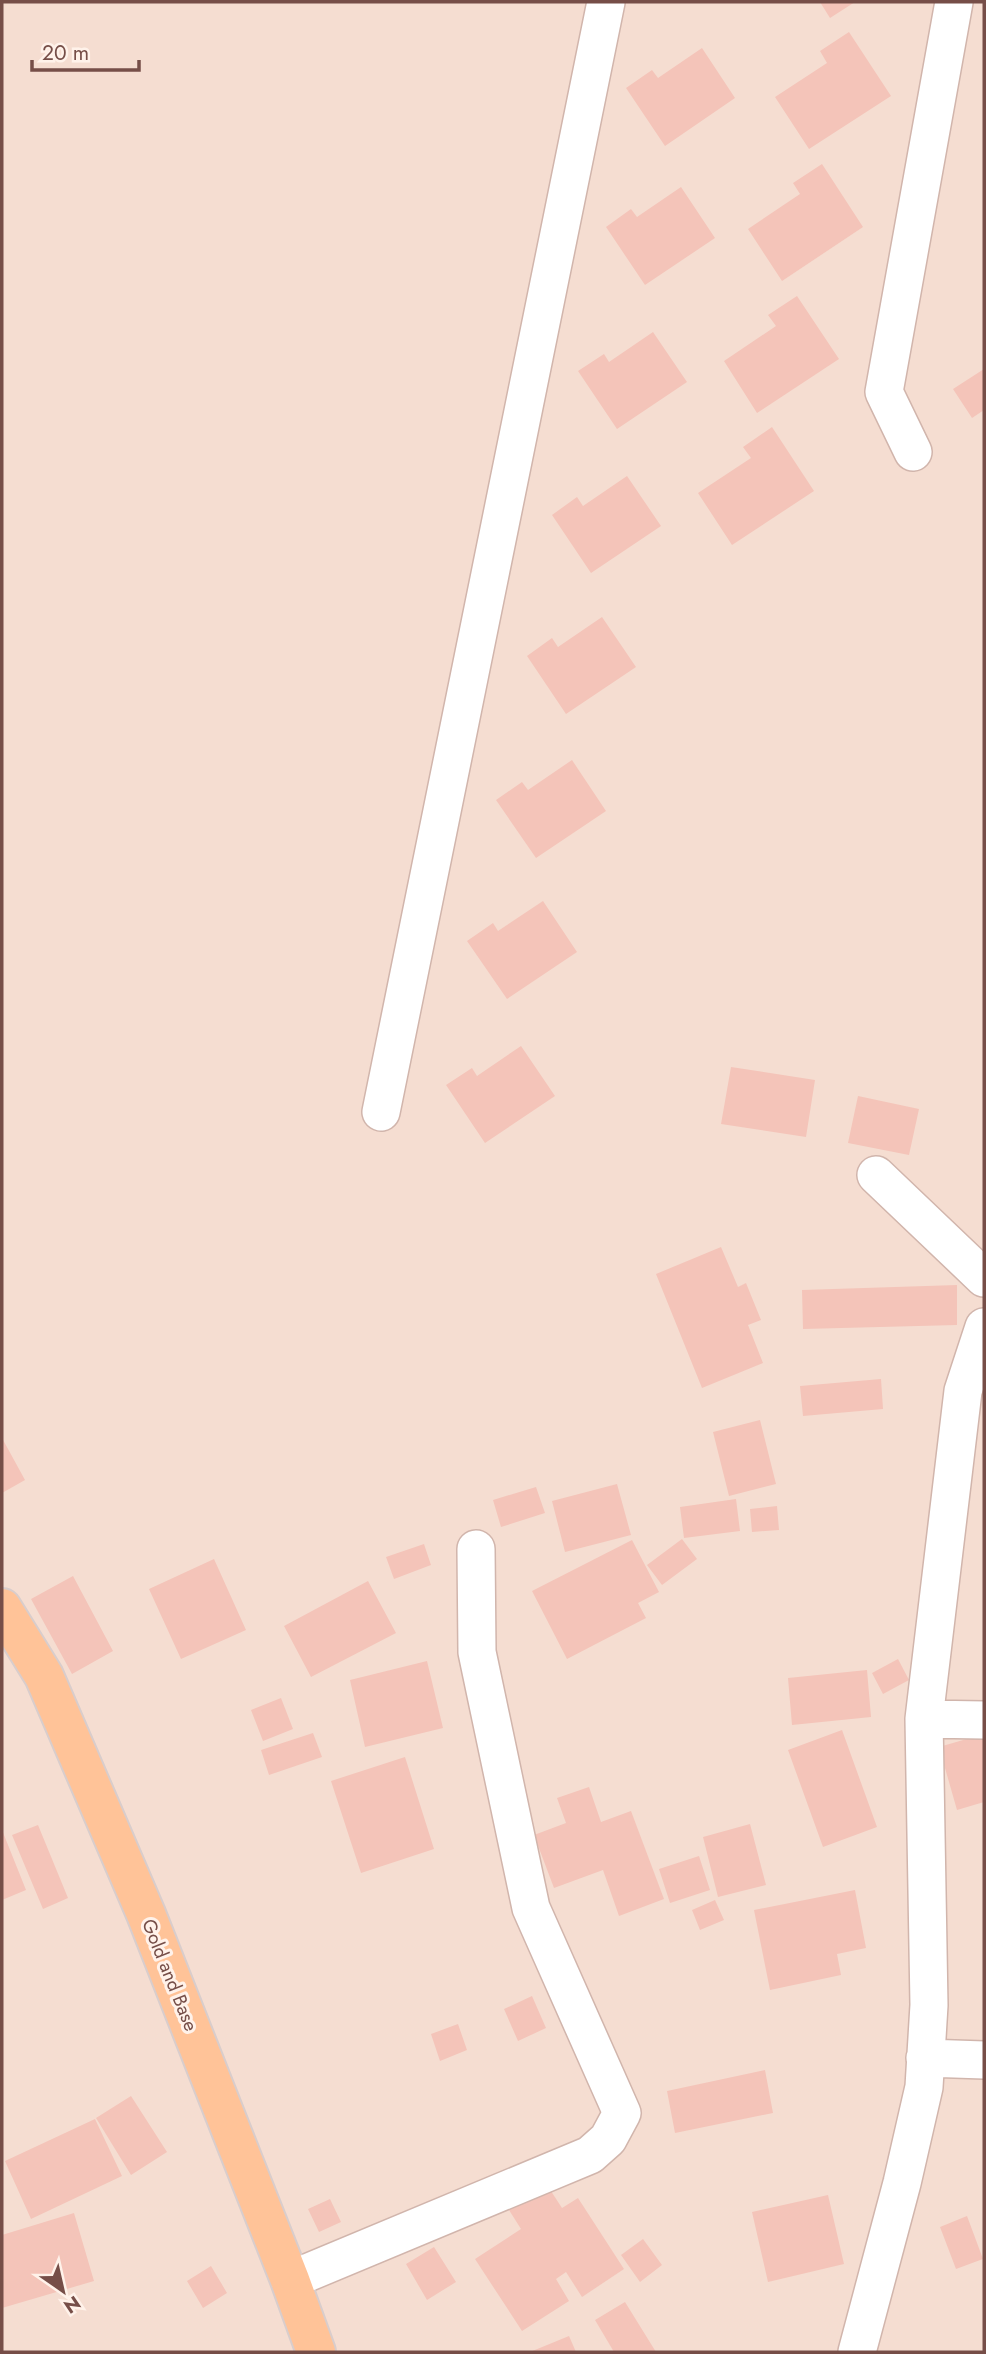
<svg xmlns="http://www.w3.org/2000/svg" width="986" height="2354" font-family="Jost,sans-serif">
	<rect width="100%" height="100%" fill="#fdede3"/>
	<path fill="#f5ddd1" d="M2 2H984V2352H2Z"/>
	<path fill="#f4c4b9" d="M820 2H855L830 18Z
		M849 32 891 96 809 149 775 97 827 63 820 51Z
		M702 48 735 98 665 146 626 88 652 70 658 78Z
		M822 164 863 227 782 281 748 229 800 194 793 183Z
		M681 187 715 238 645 285 606 227 631 209 637 217Z
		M797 296 839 359 757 413 724 361 776 326 768 315Z
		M653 332 687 382 617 429 578 371 604 354 609 362Z
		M984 369V410L972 418 953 389Z
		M772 427 814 491 732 545 698 493 751 458 743 447Z
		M627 476 661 526 591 573 552 515 577 497 583 506Z
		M602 617 636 667 566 714 527 656 552 638 558 647Z
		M572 760 606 811 536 858 496 800 522 782 528 790Z
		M543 901 577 952 507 999 467 941 493 923 498 931Z
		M521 1046 555 1096 485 1143 446 1085 472 1068 477 1076Z
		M731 1067 815 1080 806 1137 721 1124Z
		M858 1096 919 1109 909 1155 848 1143Z
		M721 1247 738 1287 746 1283 761 1320 748 1325 763 1363 702 1388 656 1274Z
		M957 1285V1325L803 1329 802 1290Z
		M881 1379 883 1409 803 1416 800 1386Z
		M760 1420 776 1484 729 1496 713 1432Z
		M2 1438 25 1480 2 1493Z
		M617 1484 631 1535 565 1552 552 1501Z
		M536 1487 545 1513 501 1527 493 1500Z
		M736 1499 740 1531 684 1538 680 1507Z
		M777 1506 779 1530 752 1532 750 1509Z
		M682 1539 697 1559 662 1585 647 1565Z
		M632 1540 659 1592 638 1603 646 1618 567 1659 532 1591Z
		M424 1544 431 1565 394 1579 386 1557Z
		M214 1559 246 1630 181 1659 149 1589Z
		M73 1576 113 1651 72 1674 31 1599Z
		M368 1581 396 1633 311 1677 284 1626Z
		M898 1659 909 1680 883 1694 872 1673Z
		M427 1661 443 1728 365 1747 350 1680Z
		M867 1670 871 1717 792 1725 788 1678Z
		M281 1698 293 1729 263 1741 251 1710Z
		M842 1730 877 1827 823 1847 788 1750Z
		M313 1733 322 1757 269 1775 261 1750Z
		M984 1734V1802L957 1810 939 1747Z
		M405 1757 434 1849 361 1873 331 1781Z
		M589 1787 601 1822 631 1811 664 1899 619 1916 603 1870 554 1888 534 1835 566 1823 557 1798Z
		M750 1824 766 1885 718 1897 703 1837Z
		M38 1825 68 1898 43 1909 12 1835Z
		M2 1830 26 1890 2 1900Z
		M699 1856 710 1890 670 1903 659 1869Z
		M855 1890 866 1948 837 1954 841 1975 770 1990 754 1910Z
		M715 1900 724 1920 700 1930 692 1910Z
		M532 1996 546 2028 518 2041 504 2009Z
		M458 2024 467 2050 440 2061 431 2034Z
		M765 2070 773 2113 675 2133 667 2091Z
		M131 2096 167 2152 131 2175 96 2118Z
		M95 2119 122 2176 31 2219 5 2161Z
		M547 2185 562 2208 578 2198 624 2269 582 2297 566 2272 556 2279 569 2301 522 2331 475 2259 521 2229 509 2210Z
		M828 2195 844 2264 768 2282 752 2212Z
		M330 2199 341 2222 319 2232 308 2209Z
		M74 2213 94 2281 2 2308V2235Z
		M967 2216 983 2259 956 2269 940 2227Z
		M643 2239 662 2265 640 2282 621 2255Z
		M434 2247 456 2282 427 2300 406 2264Z
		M211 2266 227 2293 203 2308 187 2281Z
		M625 2302 656 2352H614L595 2320Z
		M569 2336 576 2352H530Z"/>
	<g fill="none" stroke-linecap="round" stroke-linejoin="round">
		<g stroke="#d1b5ac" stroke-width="40">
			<path id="minor" d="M913 452 884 392 954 2
				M381 1112 606 2
				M876 1175 984 1278
				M924 1719 984 1720
				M925 2058 984 2060
				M290 2280 590 2155 608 2139 622 2113 531 1908 477 1652 476 1549
				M857 2352 902 2183 924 2087 929 2005 924 1719 963 1391 984 1327"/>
		</g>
		<g stroke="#d9cdcc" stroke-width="42">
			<path id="primary" d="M2 1608 44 1676 146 1914 290 2280 316 2352"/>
		</g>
		<use href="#minor" stroke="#fff" stroke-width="37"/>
		<use href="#primary" stroke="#ffc398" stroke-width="38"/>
	</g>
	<g text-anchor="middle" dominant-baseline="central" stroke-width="6" stroke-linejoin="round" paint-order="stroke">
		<g font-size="19" fill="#764e48" stroke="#fff2ea">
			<text transform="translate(170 1975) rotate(68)">Gold and Base</text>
		</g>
	</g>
	<rect width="986" height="2354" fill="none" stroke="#764e48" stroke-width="7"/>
	<g transform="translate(63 2291) rotate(146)" stroke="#fff2ea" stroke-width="5" paint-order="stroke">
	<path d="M0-5L12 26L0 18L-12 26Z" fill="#764e48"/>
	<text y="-10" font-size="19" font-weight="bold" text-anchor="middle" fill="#764e48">N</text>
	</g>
	<path d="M32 60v10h107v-10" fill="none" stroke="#764e48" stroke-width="3.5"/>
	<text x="42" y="60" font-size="21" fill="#764e48" stroke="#fff2ea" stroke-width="5" paint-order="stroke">20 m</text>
</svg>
